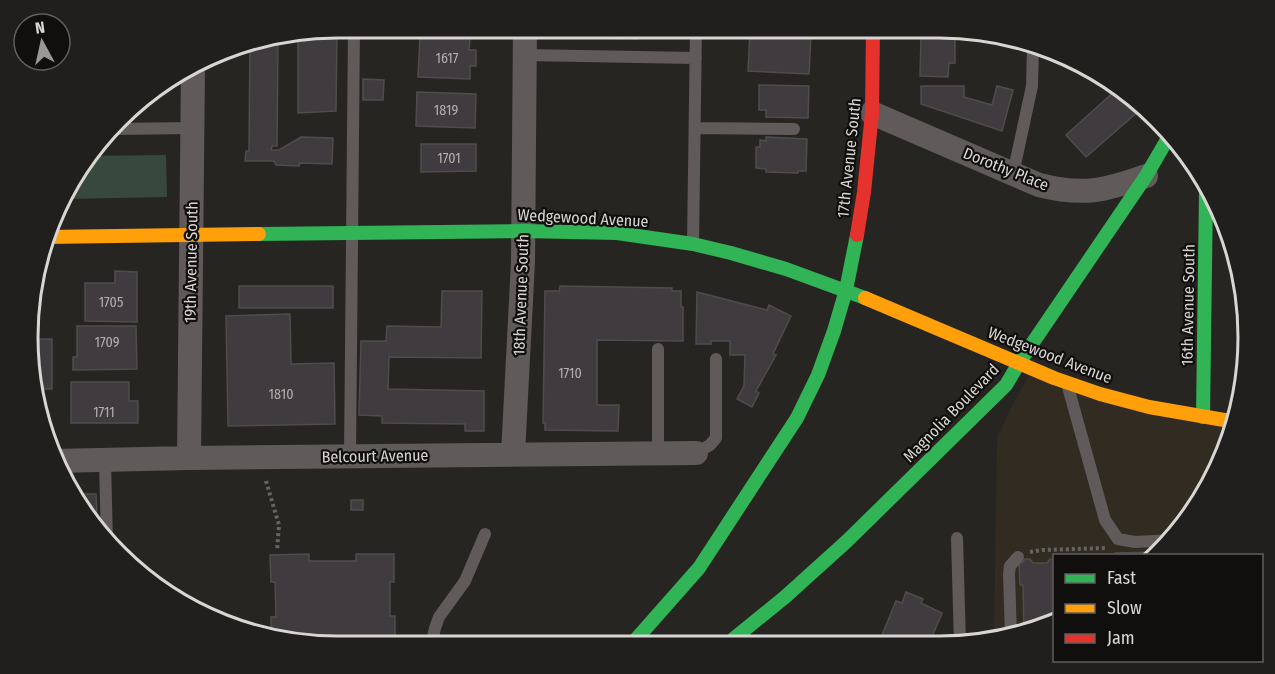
<svg xmlns="http://www.w3.org/2000/svg" width="1275" height="674" font-family="'Fira Sans Condensed',sans-serif">
	<rect width="100%" height="100%" fill="#272522"/>
	<path fill="#312b22" d="M1033 369 1231 419 1216 474 1171 541 1155 555 1054 556V624L994 640 997 438 1013 404Z"/>
	<path fill="#37493c" d="M166 155 167 197 64 199 79 165 87 156Z"/>
	<path fill="#403b3e" stroke="#4e4d4c" stroke-width="1.5" d="M581 27H638V39L581 38Z
		M750 32 811 35 809 74 748 71Z
		M298 34 337 35 336 111 298 113Z
		M420 36 470 38 469 50H476V66H470V79L418 77Z
		M921 38 955 39V63H949L948 77 920 76Z
		M266 39H278L277 146H272L271 150H279L301 137 333 138 332 164 300 163 299 166 276 165 274 161H245L246 151H249L250 41Z
		M363 79 384 80 383 100H363Z
		M759 85 809 86 808 118 766 117V110H759Z
		M921 86H964V97L992 105 997 86 1013 90 1002 131 921 104Z
		M1116 90 1141 109 1086 157 1066 135Z
		M417 92 476 94 475 128 416 126Z
		M766 137 807 139 806 171H798V173L766 172V169L756 168V147H760V140L766 141Z
		M421 144H476V171L421 172Z
		M115 271 137 272V322L85 321V283H115Z
		M239 286H333V308H239Z
		M560 286 672 288V291H681V307H683V341L597 340V405H619L618 431 545 430V423H543L545 291H559Z
		M442 291H482L481 358 389 357 388 389 484 391V431H465V424L382 423V416L359 415 361 341H386L387 326 441 327Z
		M697 292 767 310 769 305 791 316 773 354 776 355 756 391 759 393 752 407 737 399 744 386 745 355H730V341H711V344H696Z
		M290 314 291 364 334 363 335 424 228 426 226 316Z
		M77 326H136L137 369 73 370V357H77Z
		M30 339H52V389H35L28 358Z
		M71 382H129V401H138V423H71Z
		M74 493H75V494H96L97 515H92V522Z
		M351 500H363V510H351Z
		M1159 552 1155 556H1115V553Z
		M309 554V561H356V554H394V582H390V616H395V645H356V637L348 638V639H350V646H317L316 640H318L319 637H310L311 644H309L271 634V617H276L275 582H271L270 555Z
		M1025 559H1030L1033 563H1047L1050 559H1054V624L1024 632 1023 585H1020L1019 563H1022Z
		M906 592 923 599 921 603 942 613 929 644 878 645 896 601 902 603Z"/>
	<g fill="none" stroke-linecap="round" stroke-linejoin="round">
		<path stroke="#676363" stroke-width="4" stroke-dasharray="3 3" stroke-linecap="butt" d="M266 481 279 525 277 551
			M1030 552 1042 550 1106 548"/>
		<path stroke="#605b5a" stroke-width="12" d="M525 55 696 58
			M695 128 794 129
			M113 129 193 128
			M1013 174 1032 86 1033 48
			M693 243 696 27
			M1068 387 1105 520 1118 539 1135 542 1172 540
			M658 453V349
			M696 453 710 445 716 438V359
			M350 456 354 27
			M105 460 107 544
			M957 538 960 644
			M1011 636 1009 574 1010 566 1018 557
			M431 646 435 628 439 617 465 581 485 534"/>
		<path stroke="#605b5a" stroke-width="24" d="M872 113 1039 185C1083 196 1104 191 1146 176
			M513 454 523 262 525 27
			M189 458 193 67
			M54 461 189 458 696 453"/>
		<path stroke="#30b455" stroke-width="14" d="M259 234 523 231 617 233 693 244 731 253 786 269 865 298
			M1203 417 1206 193
			M631 645 699 568 797 418 818 375 834 331 846 290 857 235
			M726 645 785 597 847 541 1006 385 1019 363 1146 176 1171 133"/>
		<path stroke="#ff9f0a" stroke-width="14" d="M46 237 259 234
			M865 298 1054 378 1100 394 1149 407 1230 421"/>
		<path stroke="#e5322d" stroke-width="14" d="M857 235 864 192 872 113 873 28"/>
	</g>
	<g text-anchor="middle" dominant-baseline="central" stroke-width="4.5" stroke-linejoin="round" paint-order="stroke">
		<g font-size="14" fill="#b2afae">
			<text x="447" y="58">1617</text>
			<text x="446" y="110">1819</text>
			<text x="449" y="158">1701</text>
			<text x="111" y="302">1705</text>
			<text x="107" y="342">1709</text>
			<text x="570" y="373">1710</text>
			<text x="281" y="394">1810</text>
			<text x="104" y="412">1711</text>
		</g>
		<g font-size="16" fill="#d8d6d3" stroke="#100f0d">
			<text transform="translate(849 158) rotate(-84)">17th Avenue South</text>
			<text transform="translate(1006 169) rotate(22)">Dorothy Place</text>
			<text transform="translate(583 218) rotate(3)">Wedgewood Avenue</text>
			<text transform="translate(191 262) rotate(-89)">19th Avenue South</text>
			<text transform="translate(521 295) rotate(-88)">18th Avenue South</text>
			<text transform="translate(1188 305) rotate(-89)">16th Avenue South</text>
			<text transform="translate(1050 355) rotate(21)">Wedgewood Avenue</text>
			<text transform="translate(951 413) rotate(-46)">Magnolia Boulevard</text>
			<text transform="translate(375 456) rotate(-1)">Belcourt Avenue</text>
		</g>
	</g>
	<path d="M0 0H1275V674H0ZM337 38H939A299 299 0 0 1 1238 337V337A299 299 0 0 1 939 636H337A299 299 0 0 1 38 337V337A299 299 0 0 1 337 38Z" fill="#201f1d" fill-rule="evenodd"/>
	<path fill="none" stroke="#d8d6d3" stroke-width="3" d="M337 38H939A299 299 0 0 1 1238 337V337A299 299 0 0 1 939 636H337A299 299 0 0 1 38 337V337A299 299 0 0 1 337 38Z"/>
	<rect x="1053" y="554" width="210" height="108" fill="#100f0d" stroke="#605f5c" stroke-width="1.5"/>
	<rect x="1065" y="574" width="30" height="9" fill="#30b455" stroke="#605f5c" stroke-width="1.5"/>
	<text x="1107" y="584" font-size="18" fill="#d8d6d3">Fast</text>
	<rect x="1065" y="604" width="30" height="9" fill="#ff9f0a" stroke="#605f5c" stroke-width="1.5"/>
	<text x="1107" y="614" font-size="18" fill="#d8d6d3">Slow</text>
	<rect x="1065" y="634" width="30" height="9" fill="#e5322d" stroke="#605f5c" stroke-width="1.5"/>
	<text x="1107" y="644" font-size="18" fill="#d8d6d3">Jam</text>
	<g transform="translate(42 42) rotate(352)"><circle r="28" fill="#100f0d" stroke="#605f5c" stroke-width="1.5"/>
	<path d="M0-4.5L10 22L0 15L-10 22Z" fill="#9a9895"/>
	<text y="-9" font-size="16" font-weight="bold" text-anchor="middle" fill="#d8d6d3">N</text>
	</g>
</svg>
